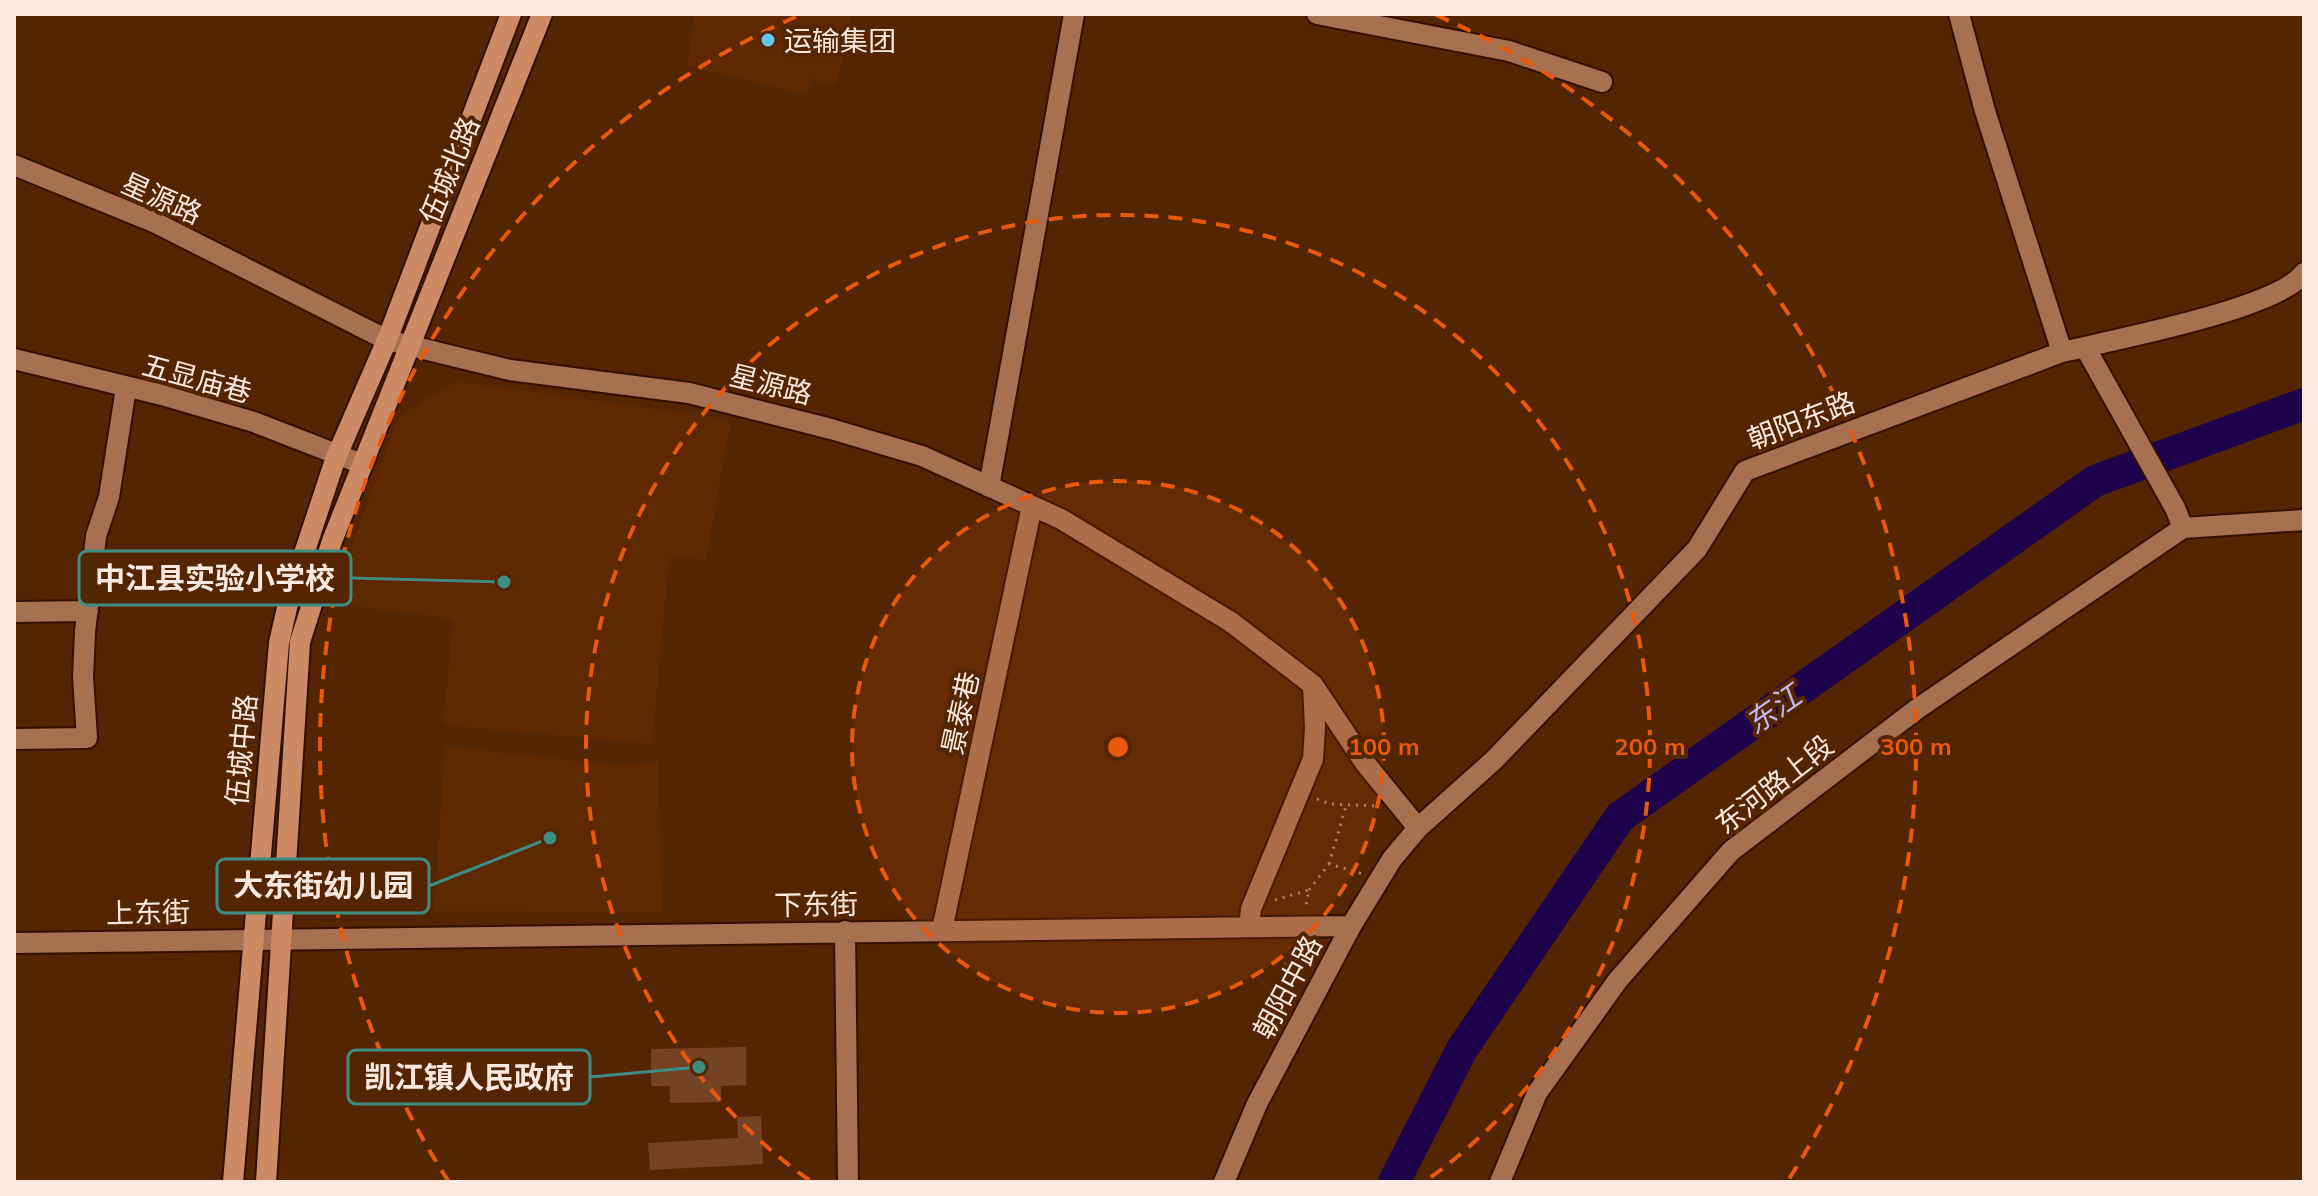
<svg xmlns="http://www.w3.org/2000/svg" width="2318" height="1196" font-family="Mulish,'Noto Sans SC',sans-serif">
	<rect width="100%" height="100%" fill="#542503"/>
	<path fill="#5e2800" d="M695 14H851L837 86 811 79 806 95 687 66Z
		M456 381 731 420 706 560 669 557 652 744 443 725 453 619 334 604 358 528 399 415Z
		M445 746 622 766 658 762 662 913 434 911Z"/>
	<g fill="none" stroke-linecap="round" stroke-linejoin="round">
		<path stroke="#1e014b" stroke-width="32" d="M1394 1182 1462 1049 1620 817 2095 481 2304 404"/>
	</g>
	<path fill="#754324" d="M746 1047V1085L721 1086V1102L670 1103V1086H651V1049Z
		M761 1116 763 1164 650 1170 648 1143 738 1138 737 1117Z"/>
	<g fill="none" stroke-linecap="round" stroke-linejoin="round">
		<g stroke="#331000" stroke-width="24">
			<path id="minor" d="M1317 14 1509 51 1602 82
				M1959 14 1985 111 2062 352
				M14 165 156 223 387 340 510 370 689 393 831 429 922 456 1061 519 1231 622 1313 685 1365 763 1418 828
				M2085 347C2131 336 2279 307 2304 273
				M14 359 162 395 254 422 362 464
				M989 487 1074 14
				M14 612 88 611
				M14 739 87 738 83 677 85 632 96 536 109 497 126 388
				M1249 927 1251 909 1313 759 1315 727 1313 685
				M942 930 1032 506
				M845 931 848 1182
				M14 943 1351 926
				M1224 1182 1257 1104 1351 926 1392 859 1418 828 1494 760 1697 549 1745 471 2062 352 2085 347 2175 508 2183 528 2304 520
				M1500 1182 1537 1093 1618 980 1731 851 1917 709 2183 528"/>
		</g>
		<g stroke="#331000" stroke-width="24">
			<path id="major" d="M233 1182 279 643 289 599 335 460 387 340 511 14
				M266 1182 300 642 332 541 542 14"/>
		</g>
		<path stroke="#aa8973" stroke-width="3" stroke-dasharray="2 6" stroke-linecap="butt" d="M1317 799 1330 804 1376 806
			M1329 864 1346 806
			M1309 890 1329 864 1363 874
			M1275 900 1309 890 1305 910
			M1296 955 1308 966
			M1285 965 1300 951 1301 943"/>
		<use href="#minor" stroke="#a67051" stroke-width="20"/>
		<use href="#major" stroke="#cc8a65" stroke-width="20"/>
	</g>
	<circle cx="1118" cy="747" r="266" fill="#e8590c" fill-opacity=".12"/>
	<g fill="none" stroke="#e8590c" stroke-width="4" stroke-dasharray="14 10">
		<circle cx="1118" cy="747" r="266"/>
		<path d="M809 1180A532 532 0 1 1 1427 1180"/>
		<path d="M449 1182A798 798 0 0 1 800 15M1436 15A798 798 0 0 1 1787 1182"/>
	</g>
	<circle fill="#67c4f0" stroke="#542503" stroke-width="3" cx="768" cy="40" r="8"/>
	<g text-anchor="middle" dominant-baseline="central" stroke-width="8" stroke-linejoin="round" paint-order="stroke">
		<g font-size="28" fill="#fbe8de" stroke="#542503" text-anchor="start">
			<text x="784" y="40">运输集团</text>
		</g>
		<g font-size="28" fill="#fbe8de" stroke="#542503">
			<text transform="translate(449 170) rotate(-68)">伍城北路</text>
			<text transform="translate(162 198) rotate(24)">星源路</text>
			<text transform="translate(197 378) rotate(15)">五显庙巷</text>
			<text transform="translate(771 384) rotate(14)">星源路</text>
			<text transform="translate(1801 420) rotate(-21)">朝阳东路</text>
			<text transform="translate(960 713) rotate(-78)">景泰巷</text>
			<text transform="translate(241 750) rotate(-85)">伍城中路</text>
			<text transform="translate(1774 784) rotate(-38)">东河路上段</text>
			<text transform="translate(816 904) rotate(-1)">下东街</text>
			<text transform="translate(148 912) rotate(-1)">上东街</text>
			<text transform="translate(1287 987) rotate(-62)">朝阳中路</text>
		</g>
		<g font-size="30" font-style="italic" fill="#bfb8ec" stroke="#542503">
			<text transform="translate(1773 709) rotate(-35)">东江</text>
		</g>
	</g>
	<circle cx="1118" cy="747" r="12" fill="#e8590c" stroke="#542503" stroke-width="4"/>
	<g font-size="24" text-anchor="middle" font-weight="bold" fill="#e8590c" stroke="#542503" stroke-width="8" stroke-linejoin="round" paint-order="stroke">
		<text x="1384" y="755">100 m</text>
		<text x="1650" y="755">200 m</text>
		<text x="1916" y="755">300 m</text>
	</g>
	<path fill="none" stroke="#3e8d84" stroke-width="3" d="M504 582L351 578M550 838L429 886M699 1067L590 1077"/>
	<g fill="#3e8d84" stroke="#542503" stroke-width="3">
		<circle cx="504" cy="582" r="8"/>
		<circle cx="550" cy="838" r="8"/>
		<circle cx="699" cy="1067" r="8"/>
	</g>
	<g fill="#542503" stroke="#3e8d84" stroke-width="3">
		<rect x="79" y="551" width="272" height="54" rx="8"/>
		<rect x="217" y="859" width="212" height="54" rx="8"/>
		<rect x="348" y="1050" width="242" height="54" rx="8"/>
	</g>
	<g font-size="30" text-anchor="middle" font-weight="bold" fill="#fbe8de">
		<text x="215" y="589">中江县实验小学校</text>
		<text x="323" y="896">大东街幼儿园</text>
		<text x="469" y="1088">凯江镇人民政府</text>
	</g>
	<rect width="2318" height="1196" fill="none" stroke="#fbe8de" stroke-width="32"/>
</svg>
